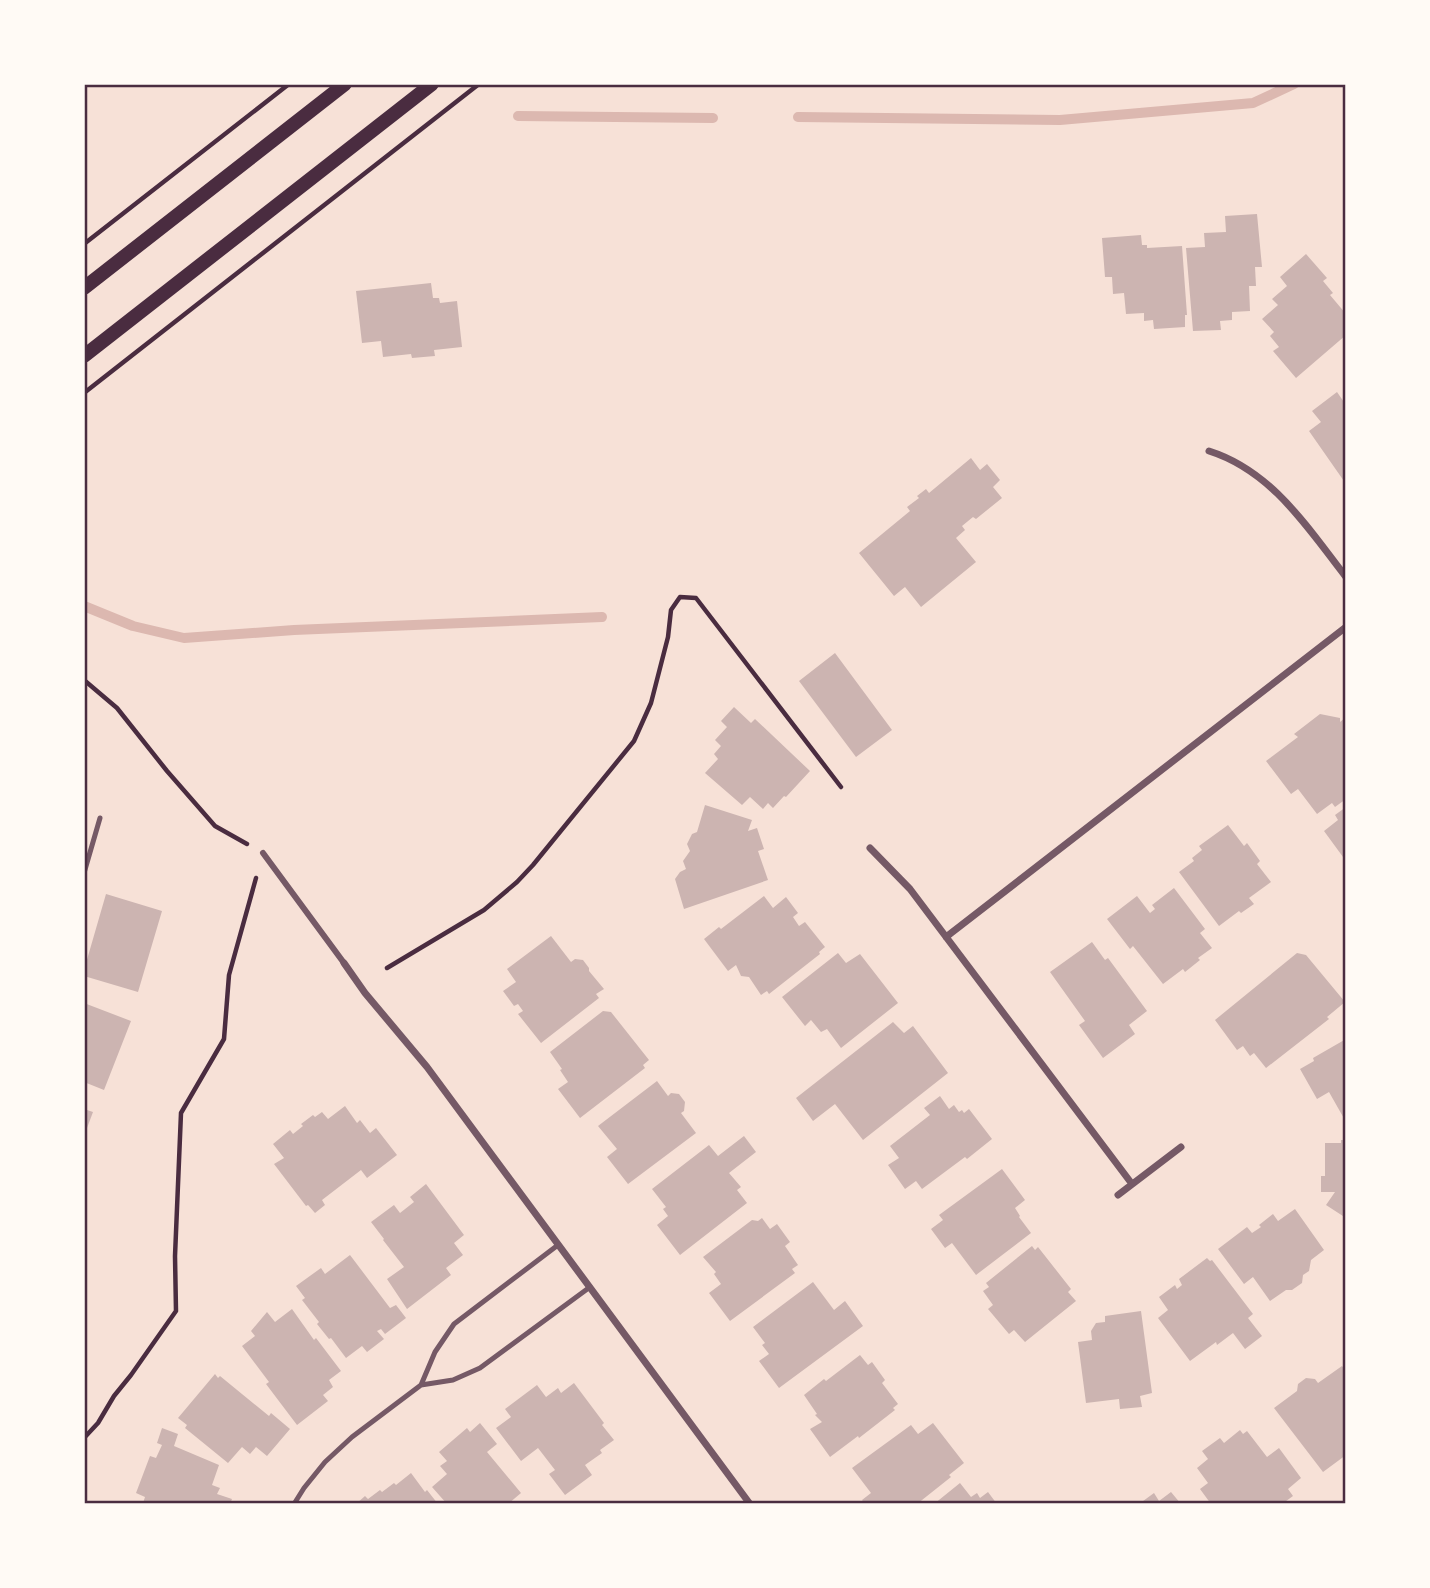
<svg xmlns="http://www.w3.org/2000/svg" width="1430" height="1588" font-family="Barlow,sans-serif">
	<rect width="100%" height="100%" fill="#f7e1d7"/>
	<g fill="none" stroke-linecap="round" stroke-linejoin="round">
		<path stroke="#dcb8b0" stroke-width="10" d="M518 116 713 118
			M798 117 1060 120 1253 103 1294 84
			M84 606 133 626 184 638 294 630 602 617"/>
	</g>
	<path fill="#ccb4b1" d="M1257 214 1262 267H1255L1256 286H1249L1250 311 1232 312V320L1220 321 1221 330 1193 331 1186 248 1205 247 1204 233 1226 232 1225 216Z
		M1141 235 1142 245H1147V248L1182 246 1187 315H1185V327L1154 329 1153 320 1144 321V313L1126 314 1124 293 1113 294 1112 277H1105L1102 238Z
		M1306 254 1327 278 1323 281 1333 293 1330 295 1346 314V335L1296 378 1273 351 1279 347 1270 336 1274 332 1262 319 1278 305 1272 299 1287 286 1280 277Z
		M431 283 433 298H439L440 303 457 301 462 347 434 350 435 356 412 358 411 354 383 357 381 341 362 343 356 291Z
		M1337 392 1346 405V484L1309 431 1321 422 1312 411Z
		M971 458 980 470 987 464 1000 480 993 487 1002 498 976 519 973 517 962 526 965 530 956 538 976 562 921 607 905 587 894 596 859 553 910 511 907 507 919 498 917 496 926 489 929 493Z
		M835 653 892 730 856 757 799 681Z
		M734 707 751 723 755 719 810 771 786 797 784 796 773 808 768 803 763 809 750 797 742 805 705 773 718 759 714 754 721 746 715 740 727 727 721 721Z
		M1320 714 1340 718V722L1346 717V799L1335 807 1332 803 1317 814 1298 789 1291 794 1266 761 1298 737 1294 734Z
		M705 805 752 820 748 831 757 828 764 849 758 851 768 880 684 909 675 879 680 872 686 869 683 861 690 851 687 844 692 834 697 832Z
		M1346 807V855L1343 857 1324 831 1338 820 1335 815Z
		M1228 825 1244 846 1247 843 1260 861 1257 864 1271 882 1249 898 1254 904 1241 913 1239 911 1219 926 1179 872 1194 861 1192 858 1202 850 1199 846Z
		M1174 888 1205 929 1200 933 1212 948 1198 958 1200 960 1185 972 1183 969 1163 984 1133 946 1130 949 1107 919 1137 896 1150 913 1155 909 1152 905Z
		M106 894 162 911 138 992 84 976V970Z
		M764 896 773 908 786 897 798 913 793 917 799 926 805 922 825 947 819 952 820 954 769 994 767 991 761 995 749 977 741 976 736 965 728 971 704 939 719 927 721 929Z
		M551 936 571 962 575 959 583 960 589 968V971L604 989 596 994 599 998 541 1043 518 1014 523 1011 518 1004 514 1006 503 991 516 982 507 969Z
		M1092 942 1105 960 1108 958 1147 1011 1129 1025 1135 1034 1103 1058 1079 1025 1085 1021 1050 972Z
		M838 953 846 963 860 954 898 1003 841 1048 827 1029 821 1032 811 1020 805 1026 782 997Z
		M1297 953 1306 955 1345 1002 1327 1017 1329 1019 1266 1068 1254 1053 1250 1056 1243 1046 1237 1050 1215 1020Z
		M84 1003 131 1021 104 1090 84 1082Z
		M603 1011 611 1012 649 1060 643 1065 645 1068 580 1118 558 1089 568 1082 560 1070 562 1069 550 1052Z
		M893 1022 904 1033 913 1026 948 1073 863 1140 835 1104 813 1121 796 1098Z
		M1346 1039V1122L1329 1092 1317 1099 1300 1069 1314 1061 1313 1058Z
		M657 1081 668 1096 671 1093 679 1094 685 1102 684 1111 681 1113 696 1133 628 1184 607 1157 617 1149 598 1126Z
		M940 1096 949 1109 954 1105 959 1112 962 1110 964 1113 969 1109 992 1139 967 1159 965 1157 922 1189 916 1181 905 1189 888 1165 899 1158 890 1146 930 1115 924 1108Z
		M345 1106 357 1123 360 1120 370 1133 376 1128 397 1155 367 1178 361 1170 322 1200 325 1205 315 1213 308 1205 306 1206 274 1164 284 1158 273 1144 290 1130 293 1134 303 1126 301 1124 313 1115 315 1117 322 1112 328 1119Z
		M84 1109 93 1112 84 1136Z
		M744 1136 756 1152 729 1173 741 1187 737 1190 747 1203 680 1255 657 1225 668 1216 663 1209 666 1207 652 1189 709 1145 718 1156Z
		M1341 1140H1346V1218L1326 1205 1335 1192H1321V1176H1325V1143H1341Z
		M1002 1169 1025 1200 1015 1208 1020 1216 1019 1217 1031 1233 976 1275 952 1243 945 1248 931 1229 943 1220 939 1215Z
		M426 1184 464 1235 454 1243 463 1255 446 1268 451 1275 407 1309 387 1279 404 1267 383 1240 384 1239 371 1222 394 1205 400 1213 414 1202 410 1197Z
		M1295 1209 1324 1250 1311 1260 1309 1271 1303 1275 1302 1283 1292 1290H1286L1270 1301 1253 1277 1244 1284 1218 1249 1247 1227 1252 1233 1261 1227 1259 1225 1273 1214 1278 1221Z
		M762 1218 770 1229 777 1224 790 1242 785 1246 798 1265 792 1269 795 1273 730 1321 709 1293 721 1284 714 1274 716 1272 703 1257 752 1220 758 1221Z
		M1032 1246 1035 1250 1038 1247 1071 1289 1068 1292 1076 1301 1025 1342 1014 1330 1009 1334 988 1309 993 1305 983 1291 989 1287 986 1283Z
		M350 1255 390 1308 396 1305 406 1318 385 1334 381 1329 377 1331 384 1339 367 1352 362 1346 346 1358 331 1338 329 1339 317 1324 319 1322 302 1300 305 1298 296 1286 321 1268 325 1274Z
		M1207 1258 1210 1261 1212 1260 1253 1314 1248 1318 1262 1336 1245 1349 1233 1333 1217 1345 1216 1342 1190 1361 1158 1318 1168 1310 1159 1297 1175 1285 1177 1289 1182 1285 1179 1279Z
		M813 1282 834 1310 845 1301 863 1326 779 1388 759 1361 769 1354 762 1345 765 1343 753 1327Z
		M292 1309 314 1340 316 1338 341 1371 329 1380 333 1387 323 1395 328 1401 297 1425 266 1384 269 1382 242 1346 255 1336 251 1331 267 1312 275 1322Z
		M1141 1311 1152 1393 1140 1396 1142 1407 1120 1409 1119 1399 1086 1403 1078 1342 1092 1340 1091 1331 1096 1323 1105 1322V1316Z
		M860 1355 868 1365 872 1362 885 1380 882 1383 898 1404 893 1408 895 1410 859 1438 858 1436 830 1457 810 1429 822 1422 815 1415 817 1414 804 1395 824 1379 826 1381Z
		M1342 1366 1346 1371V1455L1323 1472 1274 1408 1297 1391 1298 1384 1306 1378 1315 1379 1318 1383Z
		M215 1374 218 1378 220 1376 269 1416 271 1413 290 1429 267 1456 256 1447 250 1454 242 1447 228 1463 185 1428 187 1425 178 1418Z
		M574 1383 604 1423 602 1425 614 1440 600 1450 602 1453 585 1465 592 1475 565 1495 549 1474 555 1470 538 1448 521 1461 496 1428 511 1417 505 1409 537 1385 546 1397 558 1388 561 1393Z
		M480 1423 497 1444 487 1452 521 1493 508 1504H447L432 1487 447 1474 440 1466 447 1461 439 1452 467 1428 470 1432Z
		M933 1423 964 1463 949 1475 951 1477 917 1504H865L862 1500 871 1493 852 1468 911 1425 918 1434Z
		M162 1428 178 1434 174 1446 219 1465 212 1485 220 1488 217 1494 232 1499 230 1504 143 1503 145 1497 136 1493 150 1456 156 1458 162 1445 157 1443Z
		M1240 1430 1243 1434 1247 1431 1267 1457 1279 1448 1301 1478 1288 1489 1293 1496 1282 1504H1211L1200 1489 1208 1483 1197 1468 1208 1459 1202 1451 1220 1438 1224 1443Z
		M411 1473 425 1492 427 1490 438 1504H356L365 1496 368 1499 380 1490 382 1492 394 1483 396 1485Z
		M960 1483 971 1497 977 1493 980 1498 988 1492 997 1504H934Z
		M1171 1492 1181 1504H1139L1154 1493 1159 1501Z"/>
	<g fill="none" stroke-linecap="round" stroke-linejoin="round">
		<path stroke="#4a2c40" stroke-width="4.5" d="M84 244 289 84
			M84 393 479 84
			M84 680 117 708 167 771 215 826 247 844
			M387 968 484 910 517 882 533 865 634 741 651 703 668 637 671 610 680 597 696 598 841 787
			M84 1438 98 1423 114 1396 131 1375 176 1311 175 1256 181 1113 224 1039 229 975 256 878"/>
		<path stroke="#755966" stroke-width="5" d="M84 873 100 818
			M421 1385 435 1352 454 1324 558 1245
			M294 1504 304 1488 325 1462 352 1437 421 1385 453 1380 480 1368 590 1287"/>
		<path stroke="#755966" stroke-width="6" d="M263 853 344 963"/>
		<path stroke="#755966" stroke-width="7" d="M1209 451C1272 471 1307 527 1346 577
			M870 848 910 889 1132 1184
			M946 937 1346 627
			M344 963 365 993 427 1067 750 1504
			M1118 1195 1181 1147"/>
		<path stroke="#4a2c40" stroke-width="14" d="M84 288 345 84
			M84 356 432 84"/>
	</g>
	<rect width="1430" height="1588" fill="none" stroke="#fffaf5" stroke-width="172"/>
	<rect x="86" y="86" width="1258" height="1416" fill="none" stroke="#4a2c40" stroke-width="2.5"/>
</svg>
